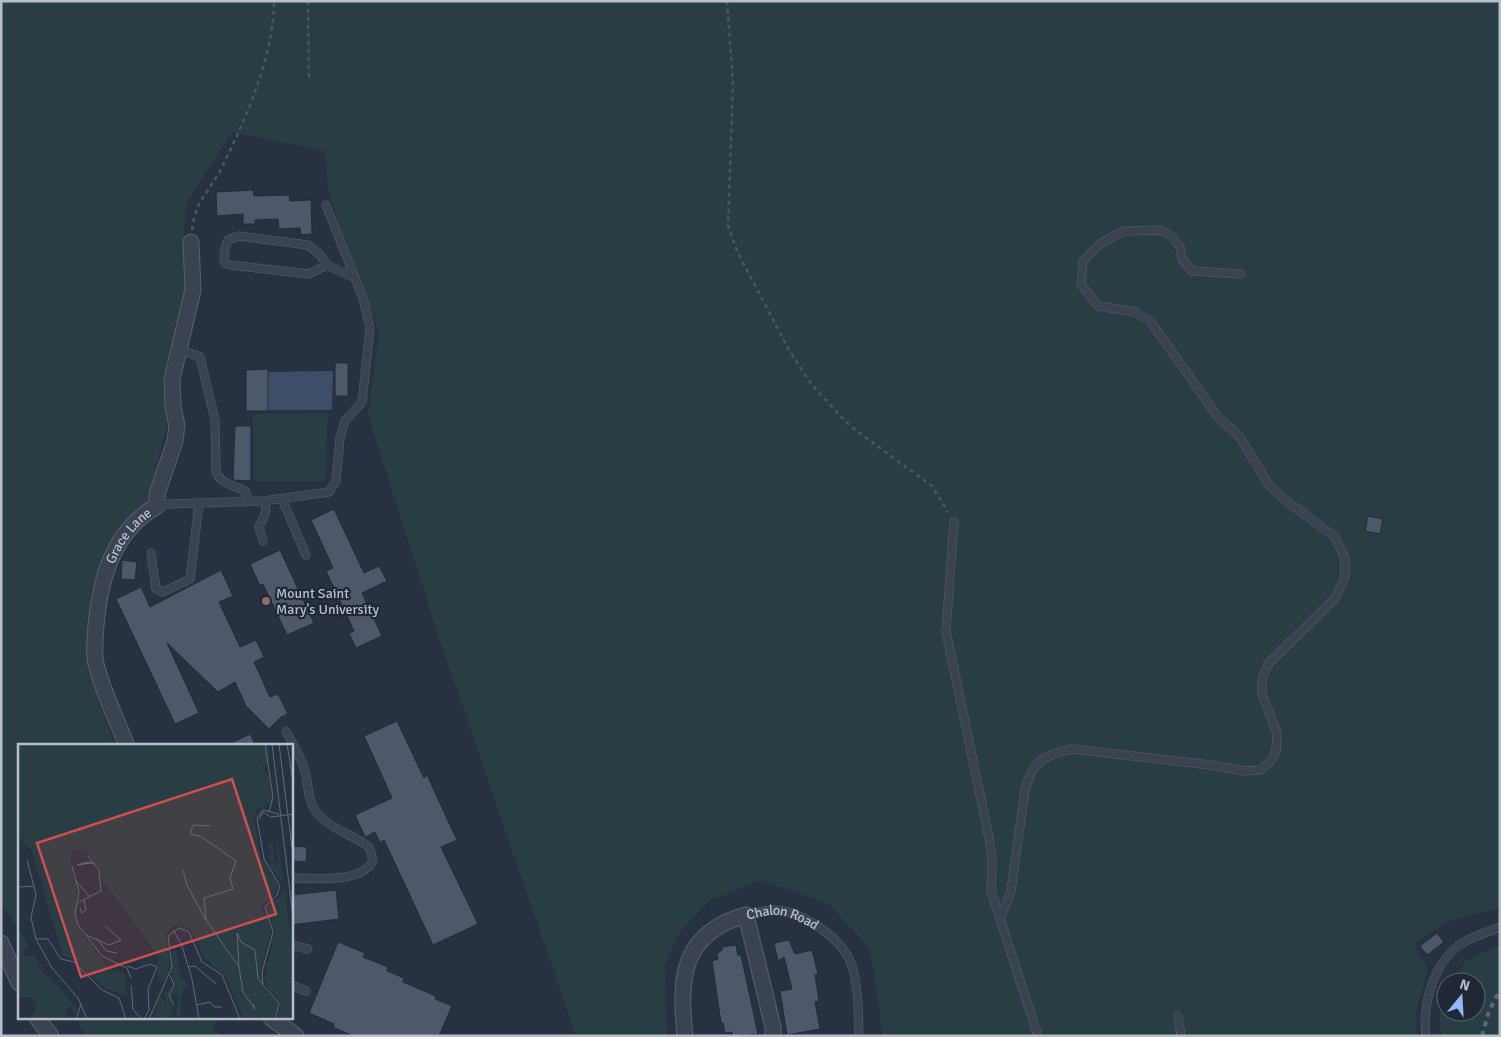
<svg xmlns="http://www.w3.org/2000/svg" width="1501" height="1037" font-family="Signika,sans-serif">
	<rect width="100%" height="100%" fill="#273141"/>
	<path fill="#293e42" d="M1 1H1500V908L1450 921 1413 943 1428 969 1416 1012V1036H883L870 949 829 904 761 880 709 901 680 932 665 964 667 1036H576L439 638 368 415 379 333 328 192 325 151 232 132 187 202 184 230 188 287 165 368 162 383 168 422 146 506 119 530 100 563 90 593 88 671 115 746H19V930L1 903Z
		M330 413 327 427 326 481H253V414Z
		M1500 944V1036H1442L1439 1019 1446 992V1012H1476V982H1451L1466 961Z
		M75 1018H218L213 1031 223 1036H86Z"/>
	<path fill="#3d4e69" d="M333 371 332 410H267V372Z"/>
	<path fill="#4d586a" stroke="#222a38" d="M253 190 254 196 289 195 290 201 311 200 312 234 301 235 300 228 279 229 278 219 255 220V224H243V214L217 216 216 192Z
		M335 363H348V396H335Z
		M268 369V411H246V370Z
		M235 426H251V481L233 480Z
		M334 509 364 573 379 566 387 581 362 593 382 636 356 648 349 633 354 631 326 571 333 568 311 520Z
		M1368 516 1383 519 1380 534 1365 531Z
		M280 550 314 623 287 635 263 584 260 586 250 564Z
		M122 560 137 562 135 580 121 579Z
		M221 570 233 596 219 602 240 647 256 640 264 657 254 662 270 697 278 694 288 714 281 717 269 729 246 706 235 682 218 692 167 643 199 713 175 724 116 599 141 587 150 607Z
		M397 721 424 778 427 775 457 840 441 847 478 924 433 945 384 840 380 843 375 832 365 837 355 815 392 798 364 736Z
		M250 734 256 746H225Z
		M291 846 307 847 306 862 291 861Z
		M336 890 339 919 291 925V895Z
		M1437 933 1444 942 1427 955 1420 946Z
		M789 940 795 954 812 950 818 974 815 975 819 1001 815 1002 820 1029 787 1035 780 991 792 989 784 957 778 961 774 943Z
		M338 942 365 953 363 957 388 967 387 971 404 978 403 982 436 996 435 999 452 1006 439 1036H353L333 1027 334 1024 309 1013Z
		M736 945 738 955H741L758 1034 732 1036V1032L725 1033 723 1023H721L712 961 718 959 717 954 722 950V947Z"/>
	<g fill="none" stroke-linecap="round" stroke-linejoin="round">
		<g stroke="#59616e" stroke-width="9">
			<g id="service">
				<path d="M327 265 309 274 230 265 225 263C223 255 225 247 228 240L239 236 308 245 320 255 327 265 355 278"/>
				<path d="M179 349 200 357 215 420 216 472C222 486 235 484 246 492L247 502"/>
				<path d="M282 499 306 555"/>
				<path d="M157 506 169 504 263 501 329 492 336 481 340 438 345 421 362 402 370 328 363 298 326 205"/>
				<path d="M954 521 946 631 989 838 992 860 991 891 1038 1036"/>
				<path d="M263 541 259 527 266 512 265 501"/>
				<path d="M151 553 156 589 163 592 190 579 199 503"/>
				<path d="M286 731C292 743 299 754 303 766 311 786 304 802 323 819 336 831 355 836 369 847L373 860C363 884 314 878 291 878"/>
				<path id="s1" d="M746 915C756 913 768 909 777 910 804 912 844 940 852 966 859 988 858 1013 859 1036"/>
				<path d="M1001 917 1011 891 1025 790C1032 761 1044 755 1072 749L1210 765 1246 771 1260 770 1271 761 1276 751 1277 733 1262 694V679L1268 664 1336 597 1345 576V558L1335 537 1284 499 1269 485 1239 436 1218 417 1151 322 1135 312 1098 306 1081 284 1083 261 1101 243 1124 231 1161 230 1171 236 1180 247 1182 259 1192 271 1241 274"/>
				<path d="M291 945 308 949"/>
				<path d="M291 985 306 991"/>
				<path d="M1178 1016 1181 1036"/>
				<path d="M1426 1036C1422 1003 1434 960 1464 942 1475 936 1488 932 1500 927"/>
			</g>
		</g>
		<g stroke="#59616e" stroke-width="17">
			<g id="minor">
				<path id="s2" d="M127 746C117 720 104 694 97 668 93 655 95 639 96 626 100 579 113 531 157 506V494L175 441 177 426 173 406 172 379 193 290 191 242"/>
				<path d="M1 943 19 983"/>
				<path d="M37 1018 51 1036"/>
				<path d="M271 1018 296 1036"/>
				<path d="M685 1036C679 978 681 933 746 915L773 1027V1036"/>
			</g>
		</g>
		<path stroke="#475b5e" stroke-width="2.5" stroke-dasharray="4 4" stroke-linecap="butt" d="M308 1 309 81
			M727 1 733 84 728 226 738 253 789 350 811 384 850 426 932 486 948 512
			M192 230C195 201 209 192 221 169 245 121 274 56 274 1"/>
		<use href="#service" stroke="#3b4351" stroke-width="8"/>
		<use href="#minor" stroke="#3b4351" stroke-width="15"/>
		<path stroke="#5d6777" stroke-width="4" stroke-dasharray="5 5" stroke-linecap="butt" d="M1482 1036 1489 1011 1500 990"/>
	</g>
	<circle fill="#8d6e63" stroke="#202836" stroke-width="2" cx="266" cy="601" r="5"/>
	<g text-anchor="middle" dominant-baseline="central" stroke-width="4.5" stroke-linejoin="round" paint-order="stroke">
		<g font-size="14" fill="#b8bfcb" stroke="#202836">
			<text stroke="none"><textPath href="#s2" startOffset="224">Grace Lane</textPath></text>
			<text stroke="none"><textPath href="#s1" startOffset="38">Chalon Road</textPath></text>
		</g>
		<g font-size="14" fill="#b8bfcb" stroke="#202836" text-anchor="start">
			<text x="276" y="593">Mount Saint<tspan x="276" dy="16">Mary's University</tspan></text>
		</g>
	</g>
	<g transform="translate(18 744)">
		<rect width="275" height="275" fill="#273141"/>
		<path d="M0 0H250L252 20 244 23 252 35 254 58 238 66 236 74 243 113 260 141 256 151 243 162 253 185 242 230 246 245 260 259 255 275H226L208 233 187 214 172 185 165 181H155L147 191 152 221 148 234 144 239 140 237V211L85 137 82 126 68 105 55 106 52 117 59 150V182L90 224 106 229 110 252 86 244 57 216 45 212 13 105 0 93ZM254 99 257 120 260 119 258 100 261 105 265 136 263 137 251 121 255 120V116L252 118 250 105 252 112 254 110 249 100ZM267 145 275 213V275H259L263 257 250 244 246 234 257 187 249 166ZM0 182 10 201 4 210 9 213 16 210 21 219 19 223 40 241 56 263 59 262 58 271 52 263 48 264 49 275H12L18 264 17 258 12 253 0 254ZM158 206 163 233 168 240H174L168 242 163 251V275H157L160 253 158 250 152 251 157 242 154 231 155 207ZM153 243 151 249 155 262 152 275H136L142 251 149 263 145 246 148 248Z" fill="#293e42"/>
		<path fill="none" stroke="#616a78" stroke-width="1" d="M247 0 255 53 251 68M254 0 275 173M261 0 275 112M269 0 275 38M241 75 245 68 253 73 275 70M9 116 18 150 13 174 18 195 34 224 60 254 69 275M73 119 59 121 70 118 76 120M54 122 61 149 57 170 60 181 84 212 109 224 113 234M165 126 169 141 186 173 221 223 225 248 237 265 235 260M57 136 72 153M1 143 16 142M61 158 83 147 81 126 70 112M62 164 64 169 68 166 66 156M188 176 186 154 215 145 212 134 218 117 182 92 172 90 175 81 192 82M155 186 163 199 174 235 181 275M68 191 91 201 103 196 87 182M79 194 88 207 99 209M18 195H30L43 215 56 218 84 246 101 254 108 275M109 222 118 225 132 220 139 223 130 245 131 266 126 275M170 223 177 222 198 240M221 223 219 189 223 198 237 206 240 235 245 240M152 231 156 241 151 251 156 261M113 242 115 265 123 275M179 261 192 258 196 263H204M58 275 63 260M131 275 154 223 150 192 161 184 171 188 184 218 204 231 222 275M257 275 261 259 245 241 244 228 255 188 247 163 259 151 262 142 246 115 239 74 245 66 261 70"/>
		<path fill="#ce4e51" fill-opacity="0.15" stroke="#ce4e51" stroke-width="2.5" d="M214 35 258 170 63 233 19 99Z"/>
		<rect width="275" height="275" fill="none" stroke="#b8bfcb" stroke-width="2.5"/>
	</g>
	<rect width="1501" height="1037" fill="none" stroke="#b8bfcb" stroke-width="5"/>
	<g transform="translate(1461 997) rotate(18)"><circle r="24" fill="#202836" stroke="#5d6472"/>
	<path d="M0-4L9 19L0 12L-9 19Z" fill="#92b6f6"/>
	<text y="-8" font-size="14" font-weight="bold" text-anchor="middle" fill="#b8bfcb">N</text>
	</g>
</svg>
